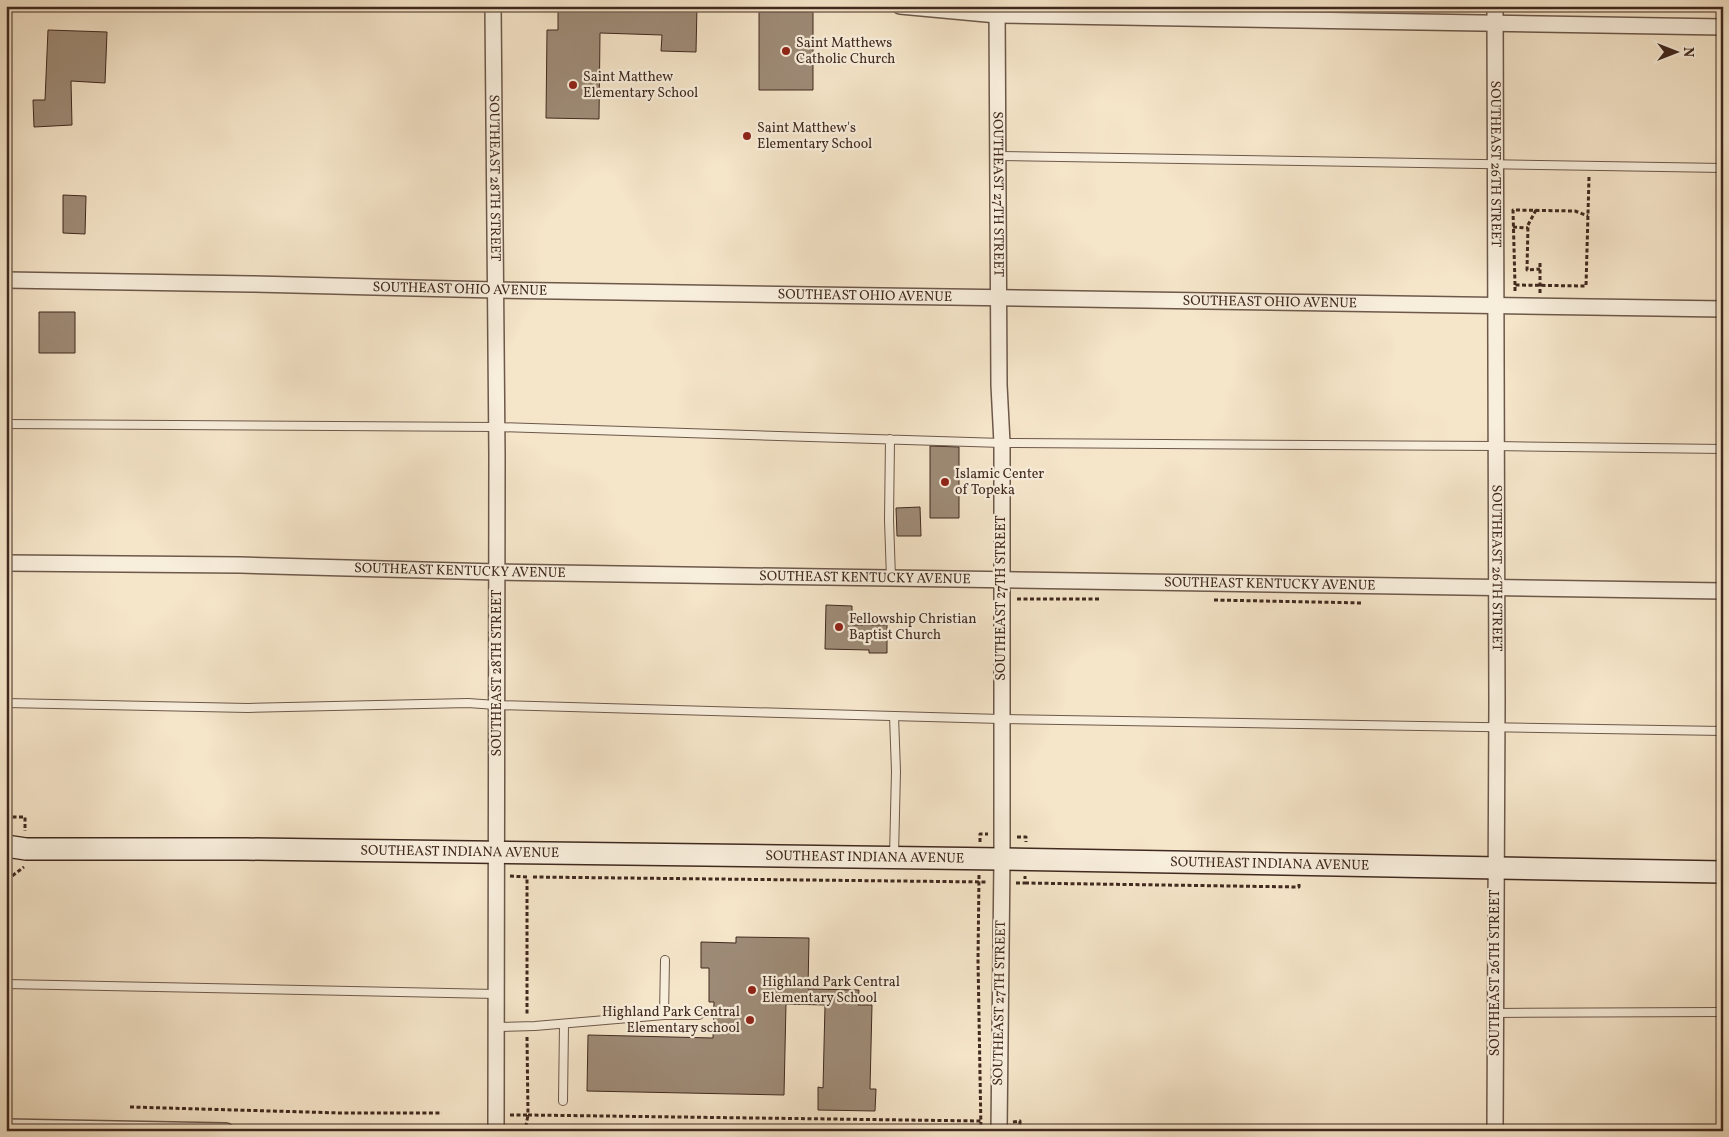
<svg xmlns="http://www.w3.org/2000/svg" width="1729" height="1137" font-family="Vollkorn,serif">
	<rect width="100%" height="100%" fill="#f5e5c9"/>
	<filter id="stains"><feTurbulence type="fractalNoise" baseFrequency=".004" numOctaves="4"/><feColorMatrix values="0 0 0 0 .2 0 0 0 0 .09 0 0 0 0 .02 0 0 0 .5 -.17"/></filter>
	<radialGradient id="worn" r=".72"><stop offset=".6" stop-color="#630" stop-opacity="0"/><stop offset="1" stop-color="#630" stop-opacity=".3"/></radialGradient>
	<path fill="#9e8b77" stroke="#40291f" d="M558 6H697L696 52 661 51 662 35 600 33 599 119 546 118 547 30H558Z
		M759 12H813V90H759Z
		M48 30 107 32 105 83 71 81 72 125 34 127 33 100H45Z
		M63 195 86 196 85 234 63 233Z
		M39 312H75V353H39Z
		M930 446 959 447V518H930Z
		M920 507 921 536H897L896 508Z
		M826 605 852 606V625H887V653H869V650L825 649Z
		M736 937 809 938 808 989 859 990 858 1005H872L870 1089H876L875 1111 818 1110V1087L823 1088 825 1005 786 1004 784 1095 587 1091 588 1035 713 1038 714 1002H709V968H701V942L736 943Z"/>
	<g fill="none" stroke-linecap="round" stroke-linejoin="round">
		<g stroke="#6d584a" stroke-width="10">
			<path id="lane" d="M998 156 1723 168
				M6 424 497 427 1002 443 1495 446 1723 449
				M890 439 889 520 891 578
				M6 703 248 708 468 703 496 705 1001 719 1723 731
				M894 716 896 771 894 856
				M6 984 496 994
				M1495 1013 1723 1012
				M664 1015H699
				M496 1027 535 1026 664 1015 665 960
				M563 1101 564 1024"/>
		</g>
		<g stroke="#6d584a" stroke-width="18">
			<g id="street">
				<path id="s1" d="M493 6 497 455 496 1131"/>
				<path d="M900 6 997 15 1723 27"/>
				<path id="s2" d="M997 6 999 385 1002 443V859L999 1131"/>
				<path id="s3" d="M1495 6 1497 702 1495 1131"/>
				<path id="s4" d="M6 280 252 284 495 290 1723 309"/>
				<path id="s5" d="M6 563 240 565 497 572 1723 591"/>
				<path d="M6 1127 226 1131"/>
			</g>
		</g>
		<g stroke="#40291f" stroke-width="24">
			<g id="secondary">
				<path id="s6" d="M6 846 26 849H246L1002 859 1723 872"/>
			</g>
		</g>
		<path stroke="#40291f" stroke-width="3" stroke-dasharray="4 2.5" stroke-linecap="butt" d="M1536 210 1528 225 1527 270 1540 269
			M1513 227 1528 228
			M1515 285 1513 210 1575 211 1588 216
			M1515 291V285L1586 286 1589 177
			M1540 293V263
			M1017 599H1101
			M1214 600 1363 603
			M6 817H25V831
			M1017 837H1026V842
			M980 842V834H988
			M979 875 978 960 981 1131
			M6 876H12L24 867
			M510 876 527 877V1016
			M533 877 987 882
			M1016 883H1025V876
			M1025 883 1299 887V883
			M527 1037 528 1115 981 1121
			M130 1107 341 1113H442
			M510 1115H528L525 1131
			M1013 1122 1020 1121V1131"/>
		<use href="#lane" stroke="#f8eedc" stroke-width="8"/>
		<use href="#street" stroke="#f8eedc" stroke-width="15"/>
		<use href="#secondary" stroke="#f8eedc" stroke-width="21"/>
	</g>
	<g fill="#8f2418" stroke="#f8eedc" stroke-width="2">
		<circle cx="786" cy="51" r="5"/>
		<circle cx="573" cy="85" r="5"/>
		<circle cx="747" cy="136" r="5"/>
		<circle cx="945" cy="482" r="5"/>
		<circle cx="839" cy="627" r="5"/>
		<circle cx="752" cy="990" r="5"/>
		<circle cx="750" cy="1020" r="5"/>
	</g>
	<g text-anchor="middle" dominant-baseline="central" stroke-width="4.5" stroke-linejoin="round" paint-order="stroke">
		<g font-size="14" fill="#40291f" stroke="#f8eedc" text-anchor="start">
			<text x="796" y="43">Saint Matthews<tspan x="796" dy="16">Catholic Church</tspan></text>
			<text x="583" y="77">Saint Matthew<tspan x="583" dy="16">Elementary School</tspan></text>
			<text x="757" y="128">Saint Matthew's<tspan x="757" dy="16">Elementary School</tspan></text>
			<text x="955" y="474">Islamic Center<tspan x="955" dy="16">of Topeka</tspan></text>
			<text x="849" y="619">Fellowship Christian<tspan x="849" dy="16">Baptist Church</tspan></text>
			<text x="762" y="982">Highland Park Central<tspan x="762" dy="16">Elementary School</tspan></text>
			<text x="740" y="1012" text-anchor="end">Highland Park Central<tspan x="740" dy="16">Elementary school</tspan></text>
		</g>
		<g font-size="14" fill="#40291f" stroke="#f8eedc">
			<text stroke="none"><textPath href="#s3" startOffset="158">SOUTHEAST 26TH STREET</textPath></text>
			<text stroke="none"><textPath href="#s1" startOffset="172">SOUTHEAST 28TH STREET</textPath></text>
			<text stroke="none"><textPath href="#s2" startOffset="188">SOUTHEAST 27TH STREET</textPath></text>
			<text stroke="none"><textPath href="#s4" startOffset="454">SOUTHEAST OHIO AVENUE</textPath></text>
			<text stroke="none"><textPath href="#s4" startOffset="859">SOUTHEAST OHIO AVENUE</textPath></text>
			<text stroke="none"><textPath href="#s4" startOffset="1264">SOUTHEAST OHIO AVENUE</textPath></text>
			<text stroke="none"><textPath href="#s3" startOffset="562">SOUTHEAST 26TH STREET</textPath></text>
			<text stroke="none"><textPath href="#s5" startOffset="454">SOUTHEAST KENTUCKY AVENUE</textPath></text>
			<text stroke="none"><textPath href="#s5" startOffset="859">SOUTHEAST KENTUCKY AVENUE</textPath></text>
			<text stroke="none"><textPath href="#s5" startOffset="1264">SOUTHEAST KENTUCKY AVENUE</textPath></text>
			<text transform="translate(1001 598) rotate(-90)">SOUTHEAST 27TH STREET</text>
			<text transform="translate(497 673) rotate(-90)">SOUTHEAST 28TH STREET</text>
			<text stroke="none"><textPath href="#s6" startOffset="454">SOUTHEAST INDIANA AVENUE</textPath></text>
			<text stroke="none"><textPath href="#s6" startOffset="859">SOUTHEAST INDIANA AVENUE</textPath></text>
			<text stroke="none"><textPath href="#s6" startOffset="1264">SOUTHEAST INDIANA AVENUE</textPath></text>
			<text transform="translate(1495 973) rotate(-90)">SOUTHEAST 26TH STREET</text>
			<text transform="translate(1000 1003) rotate(-89)">SOUTHEAST 27TH STREET</text>
		</g>
	</g>
	<rect width="1729" height="1137" fill="none" stroke="#f5e5c9" stroke-width="25"/>
	<rect x="8" y="8" width="1714" height="1122" fill="none" stroke="#40291f" stroke-width="2.5"/>
	<rect x="12" y="12" width="1704" height="1112" fill="none" stroke="#40291f"/>
	<g transform="translate(1676 52) rotate(90)" stroke="#f8eedc" stroke-width="4" paint-order="stroke">
	<path d="M0-4L9 19L0 12L-9 19Z" fill="#40291f"/>
	<text y="-8" font-size="14" font-weight="bold" text-anchor="middle" fill="#40291f">N</text>
	</g>
	<rect width="100%" height="100%" filter="url(#stains)"/>
	<rect width="100%" height="100%" fill="url(#worn)"/>
</svg>
